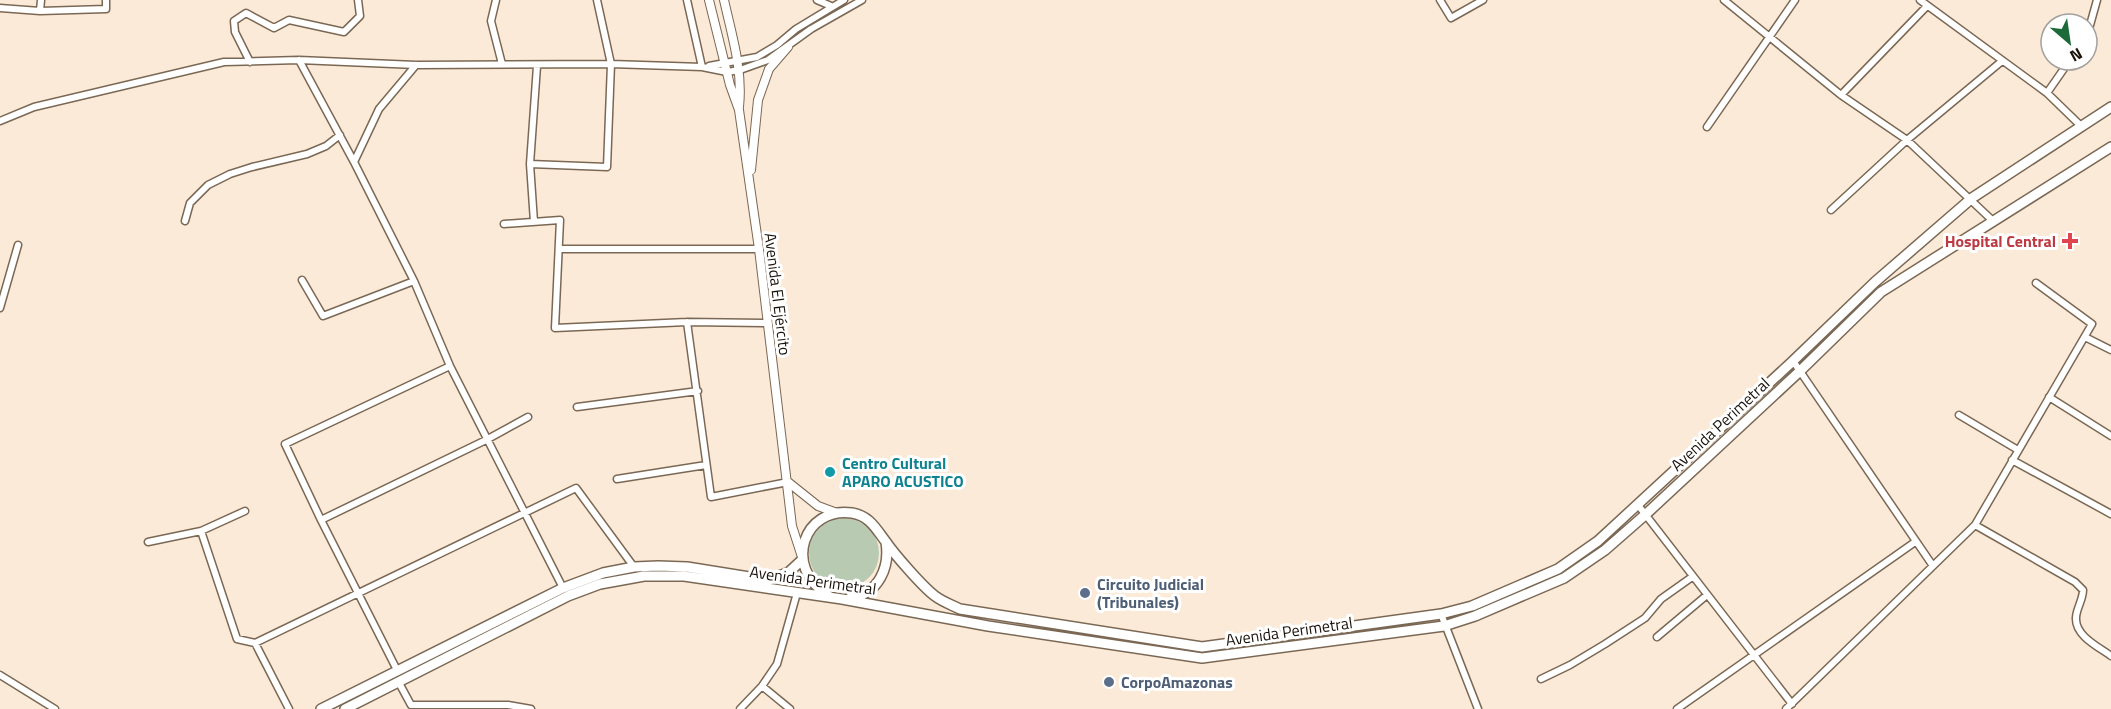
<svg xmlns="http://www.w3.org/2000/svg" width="2111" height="709" font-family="'Titillium Web',sans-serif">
	<rect width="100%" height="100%" fill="#fcead8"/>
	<path fill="#b8cab1" d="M809 553a35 35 0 1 1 70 0a35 35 0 1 1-70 0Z"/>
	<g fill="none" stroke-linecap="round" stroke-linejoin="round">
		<g stroke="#7b6854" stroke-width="9">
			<path id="minor" d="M496 0 491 21 502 64
				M687 0 702 67
				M817 0 831 6
				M1440 0 1451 18 1483 0
				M1724 0 1841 95 1907 140 1993 221
				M1920 0 2047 93 2082 127
				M0 8 40 11 106 9V0
				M40 11 41 0
				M2087 36 2097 0
				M299 60 354 162 414 281 450 366 563 588
				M250 62 235 32 234 21 246 13 274 28 289 20 344 32 360 16 358 0
				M709 66 757 57 777 45 796 29 844 0
				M2047 93 2070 60
				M1841 95 1927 6
				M0 121 34 107 224 62 299 60 416 65 611 64 702 67 727 72 740 70 768 60 811 29 862 0
				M1707 127 1795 0
				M354 162 379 109 416 65
				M530 164 607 167 611 64 597 0
				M1831 210 1907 140 2002 61
				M185 221 190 203 208 185 230 174 252 167 307 154 326 146 340 135
				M534 222 530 164 537 66
				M504 224 560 220 555 328 687 322 768 323
				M559 249H759
				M302 280 323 316 414 281
				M0 308 18 245
				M687 322 711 497 788 482
				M2085 337 2111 350
				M1793 361 1933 566
				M2049 397 2111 436
				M577 407 698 391
				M1959 415 2018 450
				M2012 460 2111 514
				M617 479 706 465
				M1638 505 1792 704
				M321 520 486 440 528 417
				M1975 525 2075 582 2083 590C2083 600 2076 609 2076 618 2075 636 2099 647 2111 656
				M201 531 245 511
				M148 542 201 531 237 639 255 643 576 488 634 567
				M1441 614 1478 709
				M1657 637 1707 595
				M255 643 289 709
				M397 670 321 520 285 444 450 366
				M0 675 55 709
				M1541 679 1570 665 1605 644 1645 618 1661 599 1692 577
				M398 681 411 705H508L531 709
				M762 686 790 709
				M740 709 762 686 777 664 797 593
				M1677 709 1915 542
				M1786 709 1975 525 2092 324 2036 283"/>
		</g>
		<g stroke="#7b6854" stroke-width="10">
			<path id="tertiary" d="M709 0 730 85 739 110 759 249 792 526 802 557
				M724 0C732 36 743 70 739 107
				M751 170 758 100 769 69 788 47
				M788 482 818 506 837 513"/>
		</g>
		<g stroke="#7b6854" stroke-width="12">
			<path id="secondary" d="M828 595C782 567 804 506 852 513 870 516 876 529 886 542 895 555 923 587 935 596 943 602 952 605 960 609L1202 647 1441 614 1472 606 1558 569 1598 541 1793 361 1875 282 1972 198 2111 107
				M850 598C879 594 890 567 886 542
				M321 709 563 588 603 573 634 567 658 566 687 567 769 580 789 572 802 560
				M345 709 568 596 600 584 644 576H684L842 599 988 626 1202 658 1444 626 1475 616 1564 578 1605 550 1645 515 1800 371 1881 292 2111 147"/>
		</g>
		<use href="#minor" stroke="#fff" stroke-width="6"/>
		<use href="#tertiary" stroke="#fff" stroke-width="8"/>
		<use href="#secondary" stroke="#fff" stroke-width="9"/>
	</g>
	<path fill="#e0444e" stroke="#fff" stroke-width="2" d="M2067 232h6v6h6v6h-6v6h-6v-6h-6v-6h6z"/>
	<circle fill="#0f9aa8" stroke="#fff" stroke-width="2" cx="830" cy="472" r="6"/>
	<g fill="#5c6f8a" stroke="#fff" stroke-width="2">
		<circle cx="1085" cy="593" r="6"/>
		<circle cx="1109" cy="682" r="6"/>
	</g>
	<g text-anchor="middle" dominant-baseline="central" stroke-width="6" stroke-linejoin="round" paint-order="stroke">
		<g font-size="16" font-weight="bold" fill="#be3a42" stroke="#fff" text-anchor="end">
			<text x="2056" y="241">Hospital Central</text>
		</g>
		<g font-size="16" fill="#19120a" stroke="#fff">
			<text transform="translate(778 294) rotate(83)">Avenida El Ejército</text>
			<text transform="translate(1720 424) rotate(-43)">Avenida Perimetral</text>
			<text transform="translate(813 580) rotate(8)">Avenida Perimetral</text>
			<text transform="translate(1289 631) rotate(-8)">Avenida Perimetral</text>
		</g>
		<g font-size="16" font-weight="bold" fill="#0d838f" stroke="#fff" text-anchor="start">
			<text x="842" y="463">Centro Cultural<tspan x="842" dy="18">APARO ACUSTICO</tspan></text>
		</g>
		<g font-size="16" font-weight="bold" fill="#4e5e75" stroke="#fff" text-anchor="start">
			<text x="1097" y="584">Circuito Judicial<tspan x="1097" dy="18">(Tribunales)</tspan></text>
			<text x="1121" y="682">CorpoAmazonas</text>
		</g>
	</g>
	<g transform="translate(2069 42) rotate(151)"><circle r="28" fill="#ffffff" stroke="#a3a09d" stroke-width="1.5"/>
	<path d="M0-4.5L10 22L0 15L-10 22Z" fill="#1c6a39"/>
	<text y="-9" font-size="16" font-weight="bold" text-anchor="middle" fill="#19120a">N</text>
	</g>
</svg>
